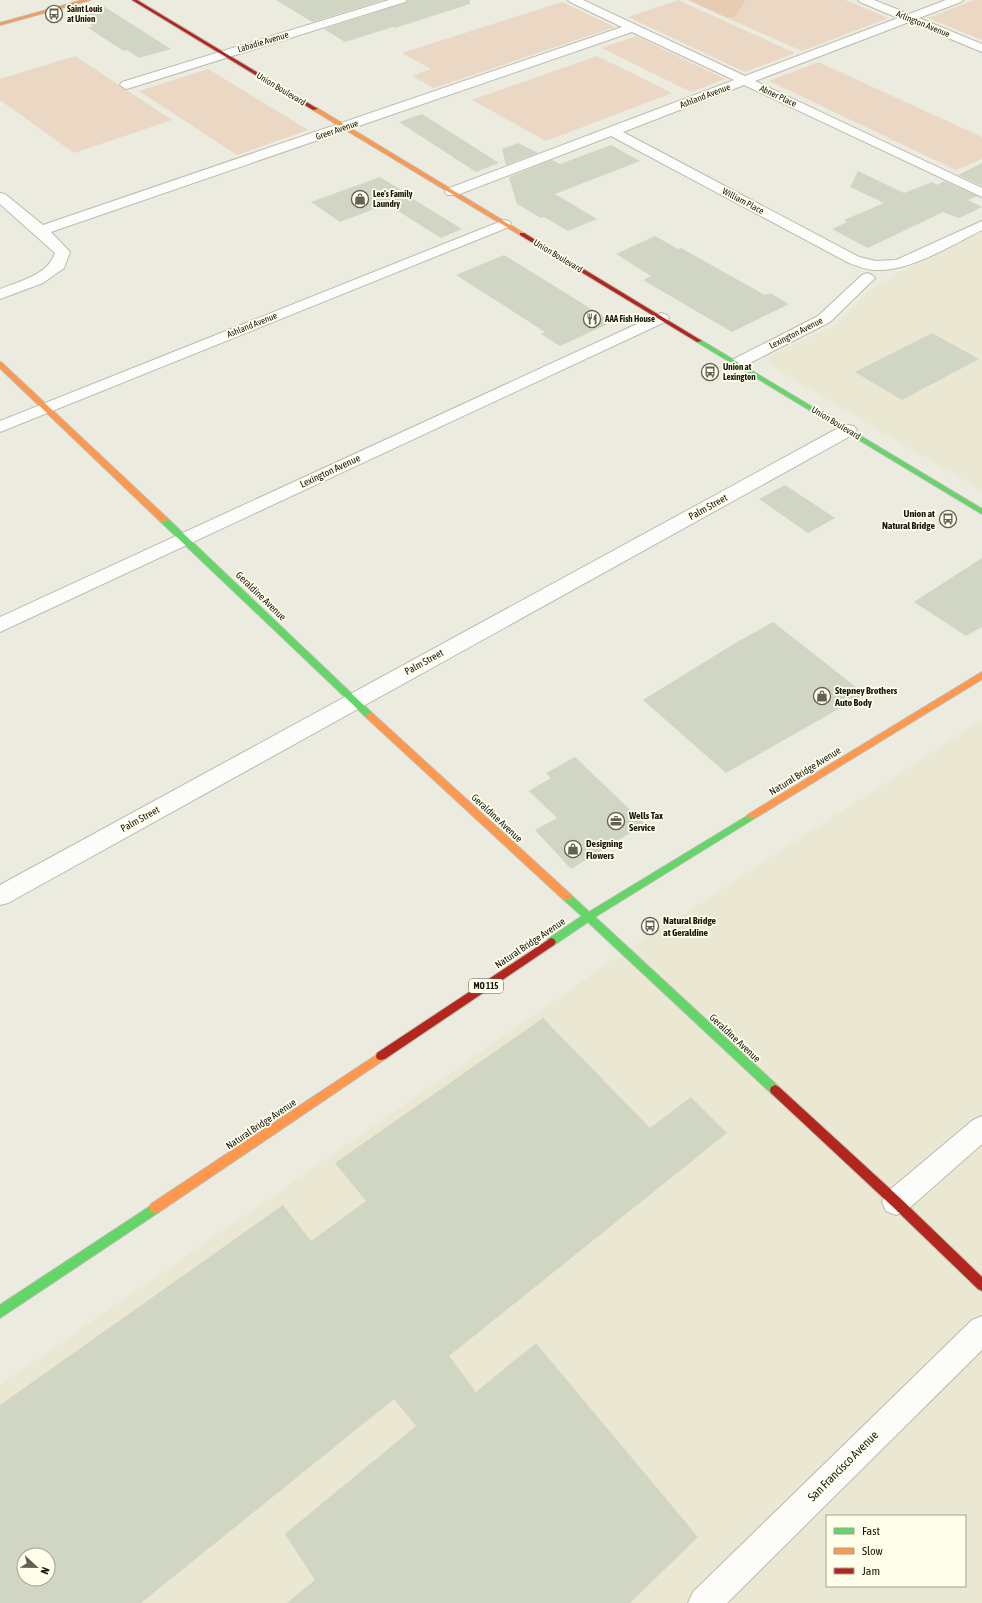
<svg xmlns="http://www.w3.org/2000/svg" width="982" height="1603" font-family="'Asap Condensed',sans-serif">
	<rect width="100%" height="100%" fill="#ecebdf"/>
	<path fill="#eae8d2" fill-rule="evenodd" d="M982 231V491L768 364 767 360 772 355 838 324 869 291 897 273Z
		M982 720V1603H0V1385L613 960ZM827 1516H965V1586H827ZM24 1555H48V1579H24Z"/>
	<path fill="#ead8c4" d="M678 0 795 53 745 72 628 17Z
		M746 0H845L888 18 802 51 727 18 735 17Z
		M974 0H982V40L928 18Z
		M562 2 615 27 434 88 412 76 431 69 402 53Z
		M636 36 725 79 691 92 602 48Z
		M75 56 172 120 74 153 0 100V79Z
		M597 56 672 93 546 141 472 100Z
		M818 62 982 137V159L956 170 769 81Z
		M208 69 308 130 237 155 139 91Z"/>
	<path fill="#e6ccb1" d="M688 0H746L735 17 727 18Z"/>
	<path fill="#d1d5c4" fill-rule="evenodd" d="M276 0H384L312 22Z
		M408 0H470V4L395 28 393 27 345 42 324 29 405 3Z
		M100 4 141 30 171 49 139 58 127 50 124 51 88 28 93 26 71 12Z
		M422 114 499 163 476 172 399 122Z
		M518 143 538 153 506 165 502 149Z
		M611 145 640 161 555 194 597 219 568 231 544 217 541 218 517 204 509 177 552 160 560 164Z
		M982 163V186L958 175Z
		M858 171 904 193 932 182 937 185 944 181 977 196 968 200 982 207 959 218 943 212 868 248 832 229 847 222 844 220 884 203 850 187Z
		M380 177 409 195 408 196 462 229 441 238 387 204 340 222 311 202Z
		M655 236 678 249 681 248 765 295 770 293 789 304 732 332 643 280 651 276 616 254Z
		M504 255 564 292 612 322 560 346 541 334 545 332 456 275Z
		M932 333 979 359 902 400 855 372Z
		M785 485 835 518 808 533 759 499Z
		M982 558V627L966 636 914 602Z
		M773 622 865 694 726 773 643 700 732 645Z
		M575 757 645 824 571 869 535 830 557 818 529 791 551 778 546 773Z
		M543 1018 650 1128 691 1097 727 1133 449 1356 476 1392 536 1343 698 1537 630 1603H287L315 1580 285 1534 416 1426 394 1399 141 1603H0V1405L283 1205 311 1241 366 1201 335 1163ZM24 1555H48V1579H24Z"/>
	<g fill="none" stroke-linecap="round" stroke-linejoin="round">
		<g stroke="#bcbbb1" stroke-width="2">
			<path id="street" d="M389 0H407L405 2 130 88 126 89 120 85 122 82Z
				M568 0H583L745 76 898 18 860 2 858 0H874L909 14 946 0H963L961 2 919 18 982 44V52L909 22 755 81 982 188V197L744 85 623 132 859 257 876 261 896 260 982 221V230C952 245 909 272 876 270 867 270 857 266 849 263L611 136 457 195H447L445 192 447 189 734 80 632 32 51 232 70 252 64 268 43 283 0 299V289C20 281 48 275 55 253L0 204V193L5 194 43 225 622 27 570 2Z
				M504 220 509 221 511 224 509 227 0 432V421Z
				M867 273 872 275 875 278 872 281 830 322 742 367 736 369 730 367 728 364 730 361 818 316 862 275Z
				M661 313 667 315 669 318 667 321 0 632V617Z
				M848 425 854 426 857 430 854 434 8 903 0 905V885L842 426Z
				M982 1116V1144L906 1211 896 1215 886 1211 882 1202 886 1193 973 1120Z
				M982 1316V1350L727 1603H688L693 1592 972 1320Z"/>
		</g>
		<g stroke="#bcbbb1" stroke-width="2">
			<path id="fast" d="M699 339 982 509V514L697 342 696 341Z
				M161 518H167L373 714 374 716 373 718H367L161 522Z
				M752 813 755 814 757 816 755 818 595 917 779 1087 780 1090 779 1093 775 1095 771 1093 588 922 554 945 551 946 548 945 546 942 548 939 582 916 564 900 562 897 564 894H570L589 912Z
				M155 1203 159 1204 161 1208 159 1212 0 1318V1305Z"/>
		</g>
		<g stroke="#bcbbb1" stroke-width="2">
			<path id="slow" d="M83 0H90L0 25V23Z
				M313 108H317L525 234 520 235 313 110Z
				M0 362 2 363 167 518V522H161L0 368Z
				M982 672V679L755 818H749L747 816 749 814Z
				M370 713 373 714 570 894 572 897 570 900H564L367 718 366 716 367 714Z
				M381 1052 385 1053 386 1056 385 1059 159 1212 155 1213 151 1212 149 1208 151 1204Z"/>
		</g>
		<g stroke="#bcbbb1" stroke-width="2">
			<path id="jam" d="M132 0H137L318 109 313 110Z
				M520 233H524L702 341 697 342 520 235Z
				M551 938 554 939 556 942 554 945 385 1059 381 1060 377 1059 376 1056 377 1053Z
				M775 1085 779 1087 900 1198 982 1277V1291L978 1289 892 1206 771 1093 770 1090 771 1087Z"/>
		</g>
		<use href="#street" fill="#fcfcfa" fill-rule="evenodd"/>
		<use href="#fast" fill="#63d668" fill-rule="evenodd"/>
		<use href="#slow" fill="#ff974d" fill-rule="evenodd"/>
		<use href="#jam" fill="#b3261e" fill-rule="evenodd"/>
	</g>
	<defs>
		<g id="bus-ring" transform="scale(0.9)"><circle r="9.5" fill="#fffeeb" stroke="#626157" stroke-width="1.5"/><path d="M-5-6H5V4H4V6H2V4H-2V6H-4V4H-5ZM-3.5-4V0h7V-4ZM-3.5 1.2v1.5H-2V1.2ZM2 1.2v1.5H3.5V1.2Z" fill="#626157"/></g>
		<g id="shop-ring" transform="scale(0.9)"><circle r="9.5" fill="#fffeeb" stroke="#626157" stroke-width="1.5"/><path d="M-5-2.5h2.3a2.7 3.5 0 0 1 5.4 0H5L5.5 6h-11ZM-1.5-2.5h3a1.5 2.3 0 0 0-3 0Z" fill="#626157"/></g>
		<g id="restaurant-ring" transform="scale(0.9)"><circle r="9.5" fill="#fffeeb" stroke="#626157" stroke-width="1.5"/><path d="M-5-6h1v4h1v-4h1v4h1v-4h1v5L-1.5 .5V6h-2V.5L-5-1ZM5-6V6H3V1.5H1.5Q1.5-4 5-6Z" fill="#626157"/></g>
		<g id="office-ring" transform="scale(0.9)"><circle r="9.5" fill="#fffeeb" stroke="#626157" stroke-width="1.5"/><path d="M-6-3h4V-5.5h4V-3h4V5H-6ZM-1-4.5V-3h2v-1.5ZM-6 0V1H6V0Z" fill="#626157"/></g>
	</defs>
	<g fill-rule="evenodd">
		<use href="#bus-ring" x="54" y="14"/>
		<use href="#shop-ring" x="360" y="199"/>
		<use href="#restaurant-ring" x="592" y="319"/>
		<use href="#bus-ring" x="710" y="372"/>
		<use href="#bus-ring" x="948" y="519"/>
		<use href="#shop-ring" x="822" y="696"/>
		<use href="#office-ring" x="616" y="821"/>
		<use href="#shop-ring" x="573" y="849"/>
		<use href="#bus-ring" x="650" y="926"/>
	</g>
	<g text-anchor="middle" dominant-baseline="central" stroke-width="3.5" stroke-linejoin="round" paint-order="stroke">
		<g font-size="9" font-weight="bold" fill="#17170e" stroke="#fffeeb" text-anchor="start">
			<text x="67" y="9">Saint Louis<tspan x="67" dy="10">at Union</tspan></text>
			<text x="373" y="194">Lee's Family<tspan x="373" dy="10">Laundry</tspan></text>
			<text x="605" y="319">AAA Fish House</text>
			<text x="723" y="367">Union at<tspan x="723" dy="10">Lexington</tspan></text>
		</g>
		<g font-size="9" fill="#17170e" stroke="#fffeeb">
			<text transform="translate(923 24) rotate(22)">Arlington Avenue</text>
			<text transform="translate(263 42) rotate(-17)">Labadie Avenue</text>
			<text transform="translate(281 89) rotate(31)">Union Boulevard</text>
			<text transform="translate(705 96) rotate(-21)">Ashland Avenue</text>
			<text transform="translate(778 96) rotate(25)">Abner Place</text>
			<text transform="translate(337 130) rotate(-19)">Greer Avenue</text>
			<text transform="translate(743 201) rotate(28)">William Place</text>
			<text transform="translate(558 256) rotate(31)">Union Boulevard</text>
			<text transform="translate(252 325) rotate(-22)">Ashland Avenue</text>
			<text transform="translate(796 333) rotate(-27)">Lexington Avenue</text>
			<text transform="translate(836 423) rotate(31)">Union Boulevard</text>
		</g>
		<rect fill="#fffeeb" stroke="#5d5c50" stroke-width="1" x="469" y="979" width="34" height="14" rx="3"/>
		<g font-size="9" font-weight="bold" fill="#17170e">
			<text x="486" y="986">MO 115</text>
		</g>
		<g font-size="10" fill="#17170e" stroke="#fffeeb">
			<text transform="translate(330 471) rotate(-25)">Lexington Avenue</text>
			<text transform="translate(708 507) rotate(-29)">Palm Street</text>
			<text transform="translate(261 596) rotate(44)">Geraldine Avenue</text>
			<text transform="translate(424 662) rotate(-29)">Palm Street</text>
			<text transform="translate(805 771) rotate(-32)">Natural Bridge Avenue</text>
			<text transform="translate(497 818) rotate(43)">Geraldine Avenue</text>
			<text transform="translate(140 819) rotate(-29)">Palm Street</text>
			<text transform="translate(530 943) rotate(-34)">Natural Bridge Avenue</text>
			<text transform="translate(735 1038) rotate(43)">Geraldine Avenue</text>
			<text transform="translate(261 1124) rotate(-34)">Natural Bridge Avenue</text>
		</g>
		<g font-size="10" font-weight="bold" fill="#17170e" stroke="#fffeeb" text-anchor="start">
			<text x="935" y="513" text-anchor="end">Union at<tspan x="935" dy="12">Natural Bridge</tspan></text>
			<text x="835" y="690">Stepney Brothers<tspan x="835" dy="12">Auto Body</tspan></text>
			<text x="629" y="815">Wells Tax<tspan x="629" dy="12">Service</tspan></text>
			<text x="586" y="843">Designing<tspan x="586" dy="12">Flowers</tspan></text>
			<text x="663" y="920">Natural Bridge<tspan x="663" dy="12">at Geraldine</tspan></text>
		</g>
		<g font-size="12" fill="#17170e" stroke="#fffeeb">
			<text transform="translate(843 1466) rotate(-45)">San Francisco Avenue</text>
		</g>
	</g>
	<rect x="826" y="1515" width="140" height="72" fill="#fffeeb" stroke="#a2a293"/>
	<rect x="834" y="1528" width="20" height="6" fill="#63d668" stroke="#a2a293"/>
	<text x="862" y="1535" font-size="12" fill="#17170e">Fast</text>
	<rect x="834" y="1548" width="20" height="6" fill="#ff974d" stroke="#a2a293"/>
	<text x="862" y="1555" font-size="12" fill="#17170e">Slow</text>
	<rect x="834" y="1568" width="20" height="6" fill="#b3261e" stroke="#a2a293"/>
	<text x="862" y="1575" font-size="12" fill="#17170e">Jam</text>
	<g transform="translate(36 1567) rotate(112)"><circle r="19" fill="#fffeeb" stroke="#a2a293"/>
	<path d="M0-3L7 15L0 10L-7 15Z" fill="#626157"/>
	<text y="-6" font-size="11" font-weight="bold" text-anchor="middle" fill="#17170e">N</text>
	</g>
</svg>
